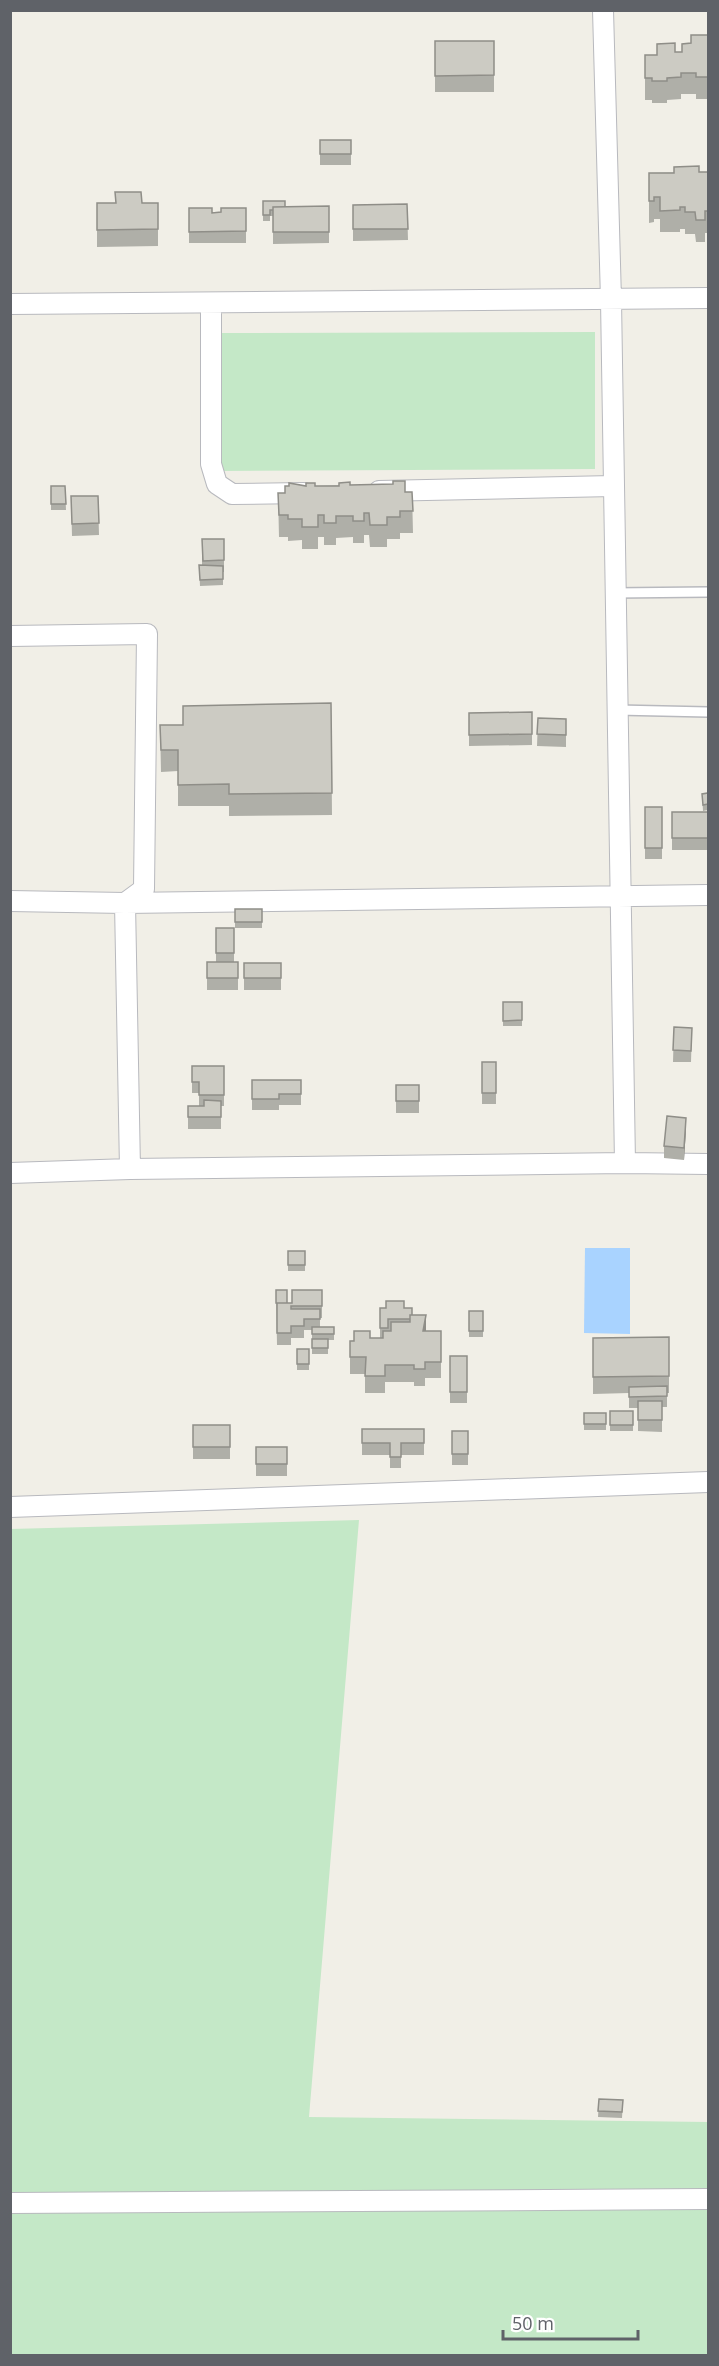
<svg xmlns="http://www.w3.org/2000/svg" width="719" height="2366" font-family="'Open Sans',sans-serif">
	<rect width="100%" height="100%" fill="#f1efe7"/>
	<path fill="#c4e8c7" d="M595 332V469L219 471V333Z
		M359 1520 309 2117 708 2122V2355H11L10 1529Z"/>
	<path fill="#a9d3ff" d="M585 1248H630V1334L584 1333Z"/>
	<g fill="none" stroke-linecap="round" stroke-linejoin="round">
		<g stroke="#b8b9be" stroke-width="12">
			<path id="service" d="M614 593 708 592
				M617 710 708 712"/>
		</g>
		<g stroke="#b8b9be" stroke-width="22">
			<path id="minor" d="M603 10 611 300 625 1163 708 1164
				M211 303V464L217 484 232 494 304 493
				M10 304 708 298
				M379 491 613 486
				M10 636 147 634 144 889 125 903 10 901
				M625 1163 130 1169 125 903 708 895
				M10 1173 130 1169
				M10 1507 708 1482
				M10 2203 708 2199"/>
		</g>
		<use href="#service" stroke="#fff" stroke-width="9"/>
		<use href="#minor" stroke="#fff" stroke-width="20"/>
	</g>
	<path fill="#afafa8" d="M708 35V99H696V94H681V99L667 100V103H652V100H645V55H657L682 52 691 43Z
		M435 41H494V92H435Z
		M320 140H351V165H320Z
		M708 172V233H705V242H696L695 234H685V229H680V232H660V219H654V222L649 223V173Z
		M263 201 285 207 329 206V243L273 244V216H270V221H263Z
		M97 203H158V246L97 247Z
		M407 204 408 240 353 241V205Z
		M189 208 212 213 221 212 246 208V243H189Z
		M350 485 405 492H412L413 533H400V539H387V547H370L369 535H364V543H353V537L336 538V545H324V537H318V549H302V540L288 541V537H279L278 493H285L315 486Z
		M51 486H65L66 510H51Z
		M71 496H98L99 535 72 536Z
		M202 539H224V572H223V585L200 586 199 565H202Z
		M331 703 332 815 229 816V806H178V771L161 772 160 725H183Z
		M532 712V745L469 746V713Z
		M538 718 566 719V747L537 746Z
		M708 793V810L703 811 702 794Z
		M645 807H662V859H645Z
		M672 812H708V850H672Z
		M235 909H262V928H235Z
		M216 928H234V962H238V990H207V962H216Z
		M244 963H281V990H244Z
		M503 1002H522V1026H503Z
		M674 1027 692 1028 691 1062H673Z
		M482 1062H496V1104H482Z
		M192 1066H224V1106H221V1129H188V1106H199V1093H192Z
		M252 1080H301V1105H279V1110H252Z
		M396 1085H419V1113H396Z
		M686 1129 684 1160 664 1158V1146Z
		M288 1251H305V1271H288Z
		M276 1290 287 1303H292L322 1290V1318H320V1327H334V1340H328V1354H312V1330H304V1338H291V1345H277Z
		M380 1308H404L412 1315 426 1331H441V1378H425V1386H414V1382H385V1393H365V1374H350V1341L370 1338H380Z
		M469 1311H483V1337H469Z
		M669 1337V1393H667V1407H662V1432L638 1431V1408H629V1393L593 1394V1338Z
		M297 1349H309V1370H297Z
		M450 1356H467V1403H450Z
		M610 1411H633V1431H610Z
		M584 1413H606V1430H584Z
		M193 1425H230V1459H193Z
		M362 1429H424V1455H401V1468H390V1455H362Z
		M452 1431H468V1465H452Z
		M256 1447H287V1476H256Z
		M599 2099 623 2100 622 2118 598 2117Z"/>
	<path fill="#8f8e88" d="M686 1118V1129L684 1160V1148Z
		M426 1315V1332L423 1331Z"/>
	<path fill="#cccbc3" stroke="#8f8e88" stroke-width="1.5" d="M691 35H708V77H696V73H681V77L667 78V81H652V78H645V55H657V44L675 43V52H682V44L691 43Z
		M435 41H494V75L435 76Z
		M320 140H351V154H320Z
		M699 166V172H708V211H705V220H696L695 212H685V207H680V210L660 211V197H654V201H649V173H674V167Z
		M115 192H141L142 203H158V229L97 230V203H116Z
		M263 201H285V207H273V210H270V215H263Z
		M407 204 408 229H353V205Z
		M329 206V232H273V207Z
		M189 208H212V213L221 212V208H246V231L189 232Z
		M393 481H405V492H412L413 511H400V517H387V525H370L369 513H364V521H353V516H336V523H324V515H318V527H302V519H288V515H279L278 493H285V486H289V483L306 486V483H315V486H339V483L350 482V485L393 484Z
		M51 486H65L66 504H51Z
		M71 496H98L99 523 72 524Z
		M202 539H224V560L203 561Z
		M199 565 223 566V579L200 580Z
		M331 703 332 793 229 794V784L178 785V750H161L160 725H183V706Z
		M532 712V734L469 735V713Z
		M538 718 566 719V735L537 734Z
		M708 793V804L703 805 702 794Z
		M645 807H662V848H645Z
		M672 812H708V838H672Z
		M235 909H262V922H235Z
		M216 928H234V953H216Z
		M207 962H238V978H207Z
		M244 963H281V978H244Z
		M503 1002H522V1020L503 1021Z
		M674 1027 692 1028 691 1051 673 1050Z
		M482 1062H496V1093H482Z
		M192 1066H224V1095H199V1082H192Z
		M252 1080H301V1094H279V1099H252Z
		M396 1085H419V1101H396Z
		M204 1100 221 1101V1117H188V1106H204Z
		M667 1116 686 1118 684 1148 664 1146Z
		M288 1251H305V1265H288Z
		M276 1290H287V1303H276Z
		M292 1290H322V1306H291V1309H320V1319H304V1326H291V1333H277V1303H292Z
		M386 1301H404V1308H412V1315H410V1319H388V1328H380V1308H386Z
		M469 1311H483V1331H469Z
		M410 1315H426L423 1331H441V1362H425V1369H414V1365H385V1376H365L366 1357H350V1341H354V1331H370V1338H383V1331H391V1322H410Z
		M312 1327H334V1334H312Z
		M669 1337V1376L593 1377V1338Z
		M312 1339H328V1348H312Z
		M297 1349H309V1364H297Z
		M450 1356H467V1392H450Z
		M667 1386V1396L629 1397V1387Z
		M638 1401H662V1420H638Z
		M610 1411H633V1425H610Z
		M584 1413H606V1424H584Z
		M193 1425H230V1447H193Z
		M362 1429H424V1443H401V1457H390V1443H362Z
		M452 1431H468V1454H452Z
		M256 1447H287V1464H256Z
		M599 2099 623 2100 622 2112 598 2111Z"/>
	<rect width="719" height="2366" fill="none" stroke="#5f6268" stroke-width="24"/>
	<path d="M503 2330v9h135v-9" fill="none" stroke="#5f6268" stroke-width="3"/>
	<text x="512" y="2330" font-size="18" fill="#5f6268" stroke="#ffffff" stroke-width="4.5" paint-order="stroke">50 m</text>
</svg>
